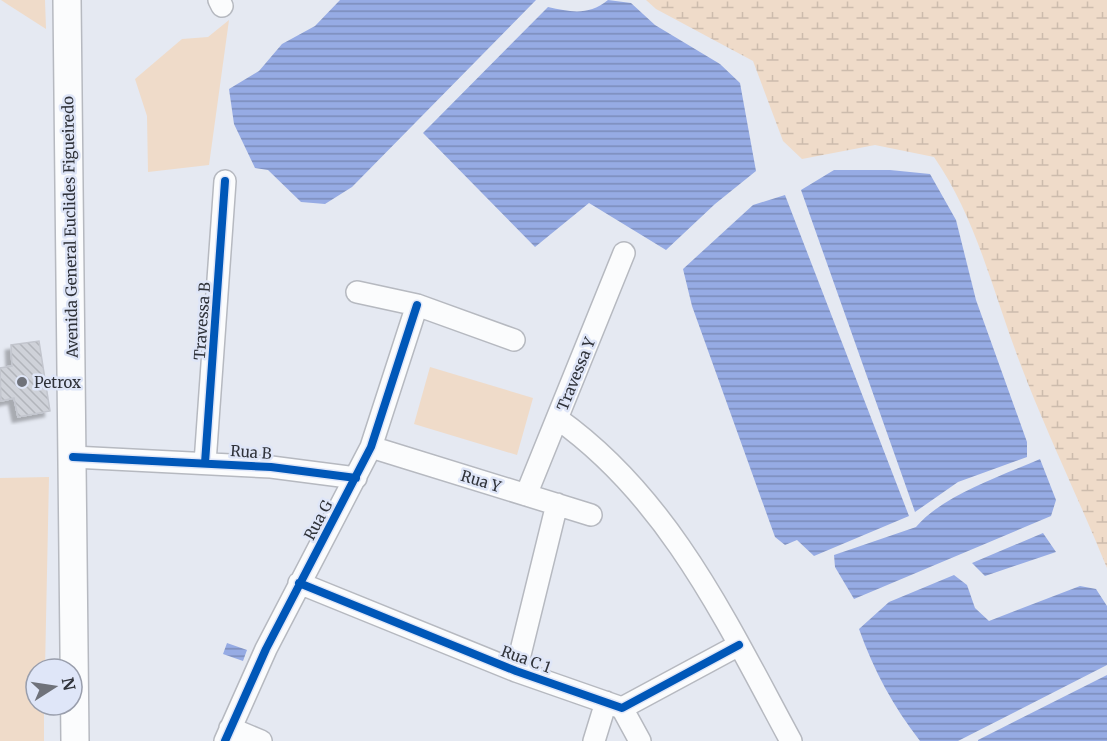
<svg xmlns="http://www.w3.org/2000/svg" width="1107" height="741" font-family="Merriweather,serif">
	<defs>
		<pattern id="wetland-marsh" width="20" height="14" patternUnits="userSpaceOnUse" patternTransform="scale(1.5)"><rect width="20" height="14" fill="#efdbc9"/><path d="M1 5h8M5 5V1M11 12h8M15 12V8" fill="none" stroke="#cdbcad"/></pattern>
		<pattern id="water-rules" width="6" height="5" patternUnits="userSpaceOnUse" patternTransform="scale(1.5)"><rect width="6" height="5" fill="#96abe4"/><path d="M0 2.5h6" fill="none" stroke="#7b8cba"/></pattern>
		<pattern id="building-back-hatch" width="6" height="6" patternUnits="userSpaceOnUse" patternTransform="scale(1.5)"><rect width="6" height="6" fill="#cfd2d9"/><path d="M-1 5l2 2M0 0l6 6M5-1l2 2" fill="none" stroke="#b2b5bb"/></pattern>
		<filter id="shadow"><feDropShadow dx="-5.5" dy="5.5" stdDeviation="1.5" flood-color="#0004"/></filter>
	</defs>
	<rect width="100%" height="100%" fill="#e5e9f2"/>
	<path fill="#efdbc9" d="M1 0H45L46 29 7 4Z
		M229 20 209 165 148 172 147 116 135 79 182 39 208 37Z
		M430 367 533 398 517 455 414 424Z
		M49 477 45 669H36V705H44V741H0V478Z"/>
	<path fill="url(#wetland-marsh)" d="M646 0H1107V568C1079 499 1046 432 1020 363 993 293 977 219 934 157L875 145 802 159 783 141 753 61 656 9Z"/>
	<path fill="url(#water-rules)" d="M340 0H536L352 187 325 204 301 202 268 170 255 168 234 124 229 89 259 71 282 44 315 26Z
		M608 0 631 3 655 25 720 64 740 83 756 171 715 204 666 250 589 203 535 247 423 133 548 7C571 12 588 16 608 0Z
		M834 170H890L930 174 956 220 976 300 1027 442V457L958 482 915 512 801 190Z
		M785 195 909 516 814 556 797 540 785 545 775 537 692 306 683 269 753 205Z
		M1040 459 1056 500 1051 516 854 599 835 567 834 555 916 527C943 495 1001 476 1040 459Z
		M1043 533 1056 552 985 576 972 563Z
		M954 575 967 585 975 608 989 621 1080 586 1096 589 1107 606V665L958 741H920C893 706 874 671 859 629L889 602Z
		M227 643 247 650 243 661 223 654Z
		M1107 675V741H978V740Z"/>
	<path fill="url(#building-back-hatch)" stroke="#c3c6ce" stroke-width="1.5" filter="url(#shadow)" d="M39 341 50 411 18 417 14 398 1 401 0 368 12 366 11 345Z"/>
	<g fill="none" stroke-linecap="round" stroke-linejoin="round">
		<g stroke="#b6b9c0" stroke-width="24">
			<path id="minor" d="M219 0 222 6
				M357 292 417 305 514 340
				M558 419C670 499 727 623 791 741
				M371 447 591 515
				M73 457 271 467 356 478
				M205 463 225 181
				M526 495 624 253
				M299 583 516 671 622 708 739 645
				M516 671 557 504
				M622 708 640 741
				M230 728 261 741
				M225 741 266 649 371 447 417 305
				M594 741 606 702"/>
		</g>
		<g stroke="#b6b9c0" stroke-width="30">
			<path id="major" d="M67 0 75 741"/>
		</g>
		<use href="#minor" stroke="#fbfcfd" stroke-width="21"/>
		<use href="#major" stroke="#fbfcfd" stroke-width="27"/>
		<g stroke="#dfe6f8" stroke-width="11">
			<path id="cycleway" d="M73 457 271 467 356 478
				M205 463 225 181
				M299 583 516 671 622 708 739 645
				M225 741 266 649 371 447 417 305"/>
		</g>
		<use href="#cycleway" stroke="#0057b8" stroke-width="8"/>
	</g>
	<circle fill="#6f727a" stroke="#dfe6f8" stroke-width="2" cx="22" cy="382" r="6"/>
	<g text-anchor="middle" dominant-baseline="central" stroke-width="5" stroke-linejoin="round" paint-order="stroke">
		<g font-size="15" fill="#2f3239" stroke="#dfe6f8">
			<text transform="translate(70 227) rotate(-91)">Avenida General Euclides Figueiredo</text>
			<text transform="translate(202 321) rotate(-86)">Travessa B</text>
			<text transform="translate(576 374) rotate(-68)">Travessa Y</text>
			<text transform="translate(251 452) rotate(4)">Rua B</text>
			<text transform="translate(481 481) rotate(17)">Rua Y</text>
			<text transform="translate(318 520) rotate(-62)">Rua G</text>
			<text transform="translate(526 659) rotate(20)">Rua C 1</text>
		</g>
		<g font-size="15" fill="#2f3239" stroke="#dfe6f8" text-anchor="start">
			<text x="34" y="382">Petrox</text>
		</g>
	</g>
	<g transform="translate(54 687) rotate(78)"><circle r="28" fill="#dfe6f8" stroke="#999eac" stroke-width="1.5"/>
	<path d="M0-4.5L10 22L0 15L-10 22Z" fill="#6f727a"/>
	<text y="-9" font-size="16" font-weight="bold" text-anchor="middle" fill="#2f3239">N</text>
	</g>
</svg>
